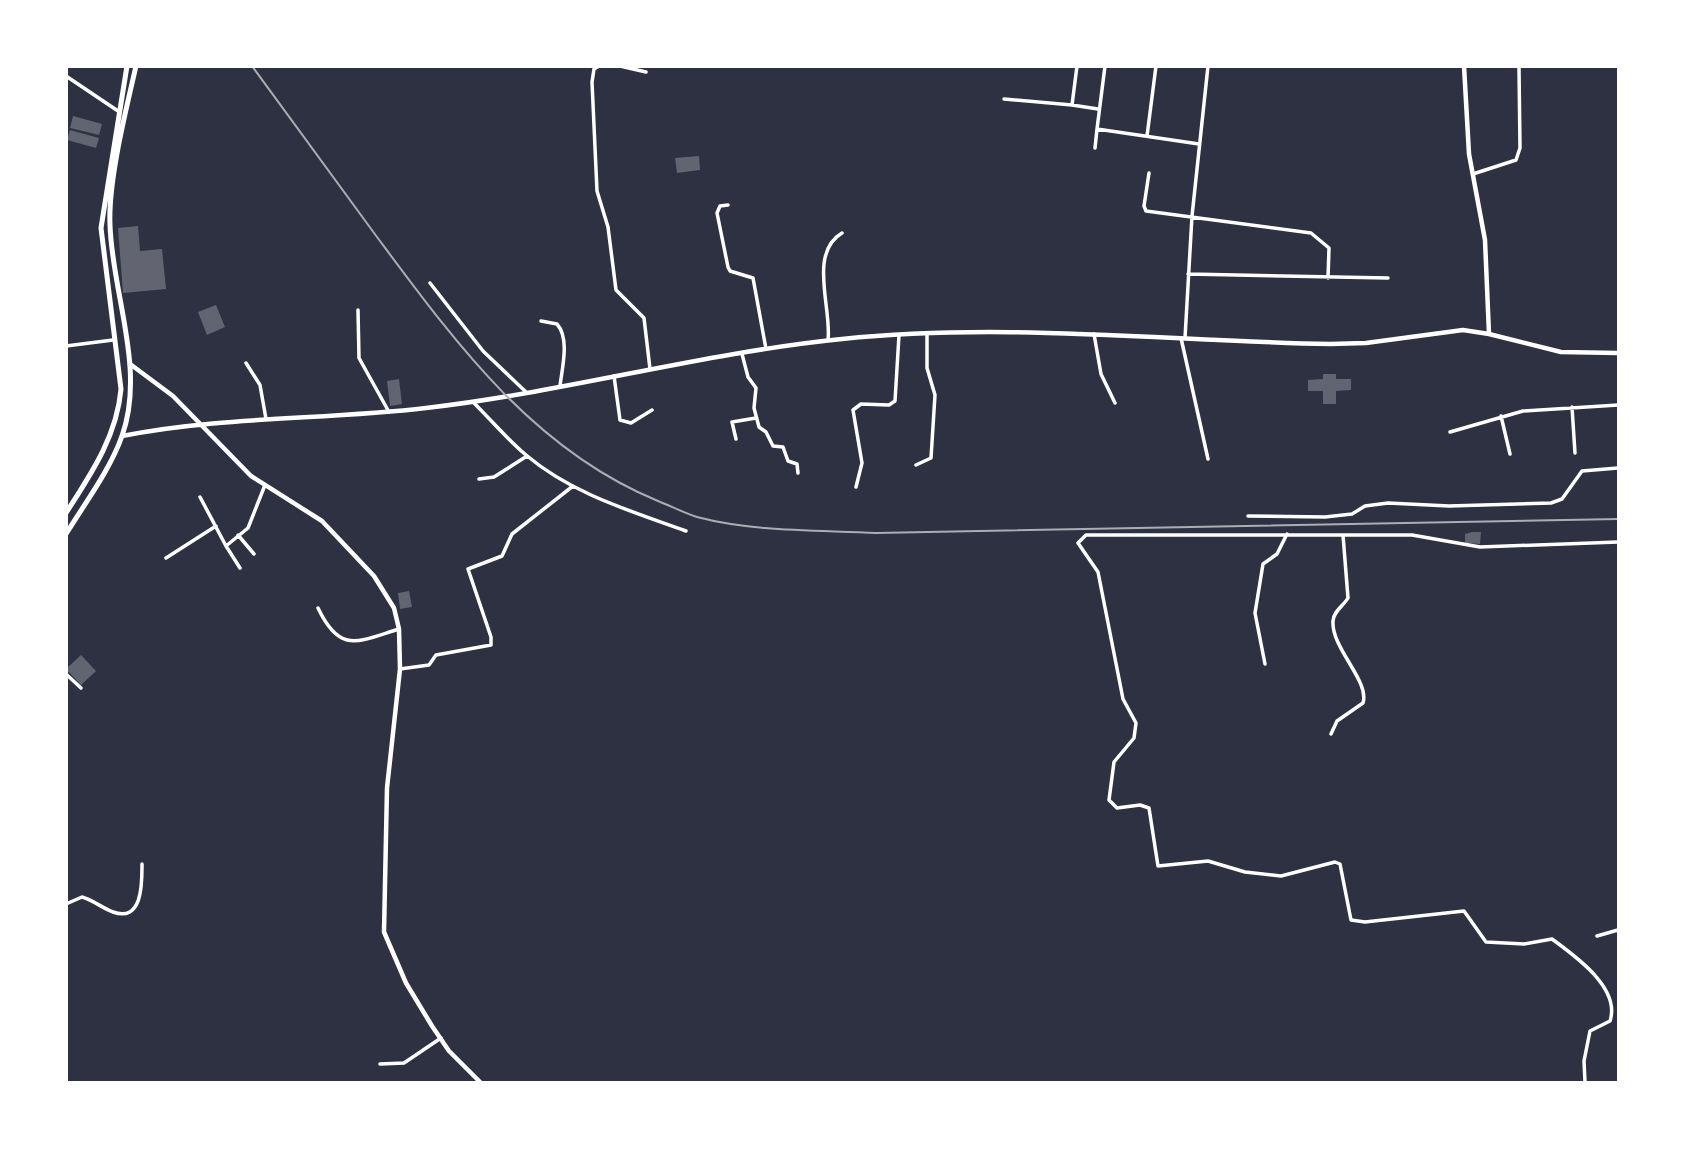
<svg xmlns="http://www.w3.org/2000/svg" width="1685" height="1149" font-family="'DejaVu Sans',sans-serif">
	<rect width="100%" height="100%" fill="#2d3142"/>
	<path fill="#626471" d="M73 116 102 124 99 135 70 128Z
		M70 130 99 138 96 148 67 140Z
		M699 156 700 170 677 173 675 158Z
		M138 226 140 251 162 249 166 289 123 293 118 228Z
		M216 305 225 327 207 335 198 312Z
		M1323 374H1336V379H1351V390L1336 391V404H1323V391H1308V380L1323 379Z
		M399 379 402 404 390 406 387 381Z
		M1472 532H1481L1480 544 1465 543V534Z
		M409 591 412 607 400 609 398 593Z
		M81 655 96 671 81 685 66 669Z"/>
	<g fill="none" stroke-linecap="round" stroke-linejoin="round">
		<path stroke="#fff" stroke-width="3.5" d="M599 66 594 69 592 82 597 191 608 227 616 290 644 318 650 369
			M620 66 646 72
			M66 76 118 111
			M1004 99 1072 105 1077 66
			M1072 105 1098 109
			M1097 129 1105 66
			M1147 136 1156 66
			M1095 148 1097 129 1199 144
			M1149 173 1144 206 1146 211 1311 233 1329 248 1328 278
			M1473 174 1516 160 1520 148 1519 68
			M728 205 720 206 717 213 728 267 730 271 753 278 766 349
			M1188 274 1388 278
			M430 283 483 351 526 392
			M358 310 359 358 389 412
			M541 321 557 324C570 339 562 368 560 386
			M1094 334 1101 374 1115 403
			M1181 338 1208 459
			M1185 338 1192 216 1208 66
			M828 340C832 309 808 253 842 233
			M66 346 113 340
			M742 354 748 377 756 388 754 408 759 427 766 432 773 446 783 447 788 461 797 464 798 473
			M246 363 260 385 266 419
			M614 376 620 420 631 423 652 410
			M473 402C491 420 507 439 526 455 572 494 631 511 686 531
			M1572 407 1575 453
			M1501 416 1510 454
			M1450 432 1523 411 1618 405
			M736 439 732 422 756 418
			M916 465 931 458 935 395 927 368V334
			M479 479 494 477 527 456
			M856 487 862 463 853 410 861 404 889 405 895 401 899 335
			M200 497 226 546 248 528 265 485
			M1248 516 1325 517 1352 514 1365 506 1388 503 1449 506 1551 503 1562 499 1582 471 1618 468
			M238 535 254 554
			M226 546 240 568
			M166 558 216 526
			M318 608C340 654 357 642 399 629
			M1265 664 1255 613 1263 564 1277 554 1287 534
			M400 669 429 665 436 655 491 645V637L468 569 502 556 512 534 573 486
			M66 674 81 688
			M1331 734 1337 721 1363 703C1370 681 1331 648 1333 621 1333 612 1344 605 1348 598L1343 535
			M66 904 82 897C93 900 102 908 113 912 143 923 142 882 142 864
			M1597 936 1618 930
			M380 1064 404 1063 441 1038
			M1585 1082 1584 1061 1590 1031 1610 1021C1621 988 1575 956 1552 939L1524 944 1486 942 1464 911 1365 922 1351 920 1340 864 1335 862 1281 876 1245 872 1208 861 1158 866 1149 808 1140 805 1117 808 1109 800 1114 762 1134 738 1136 723 1123 699 1098 572 1078 543 1086 535H1412L1480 547 1618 542"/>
		<path stroke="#fff" stroke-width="4.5" d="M1464 66 1469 154 1485 240 1489 334
			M130 364 173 396 251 476 322 521 374 576 394 608 399 629 400 669 387 788 384 932 406 983 432 1026 449 1051 480 1082
			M122 436C222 416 325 420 426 408 565 392 702 353 842 339 1004 322 1168 341 1330 344L1366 343 1463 330 1489 334 1561 352 1618 353"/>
		<path stroke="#fff" stroke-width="5" d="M66 513C91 474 117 436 121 389L101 228 127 66
			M66 534C85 503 110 470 122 436 146 369 112 293 110 225 108 181 126 110 136 66"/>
		<path stroke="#abadb3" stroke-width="2" d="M252 66C294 123 336 180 377 237 455 342 533 450 658 501 671 506 684 513 697 517 754 532 817 530 876 533L1618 519"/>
	</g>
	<rect width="1685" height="1149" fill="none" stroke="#ffffff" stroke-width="136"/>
</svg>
